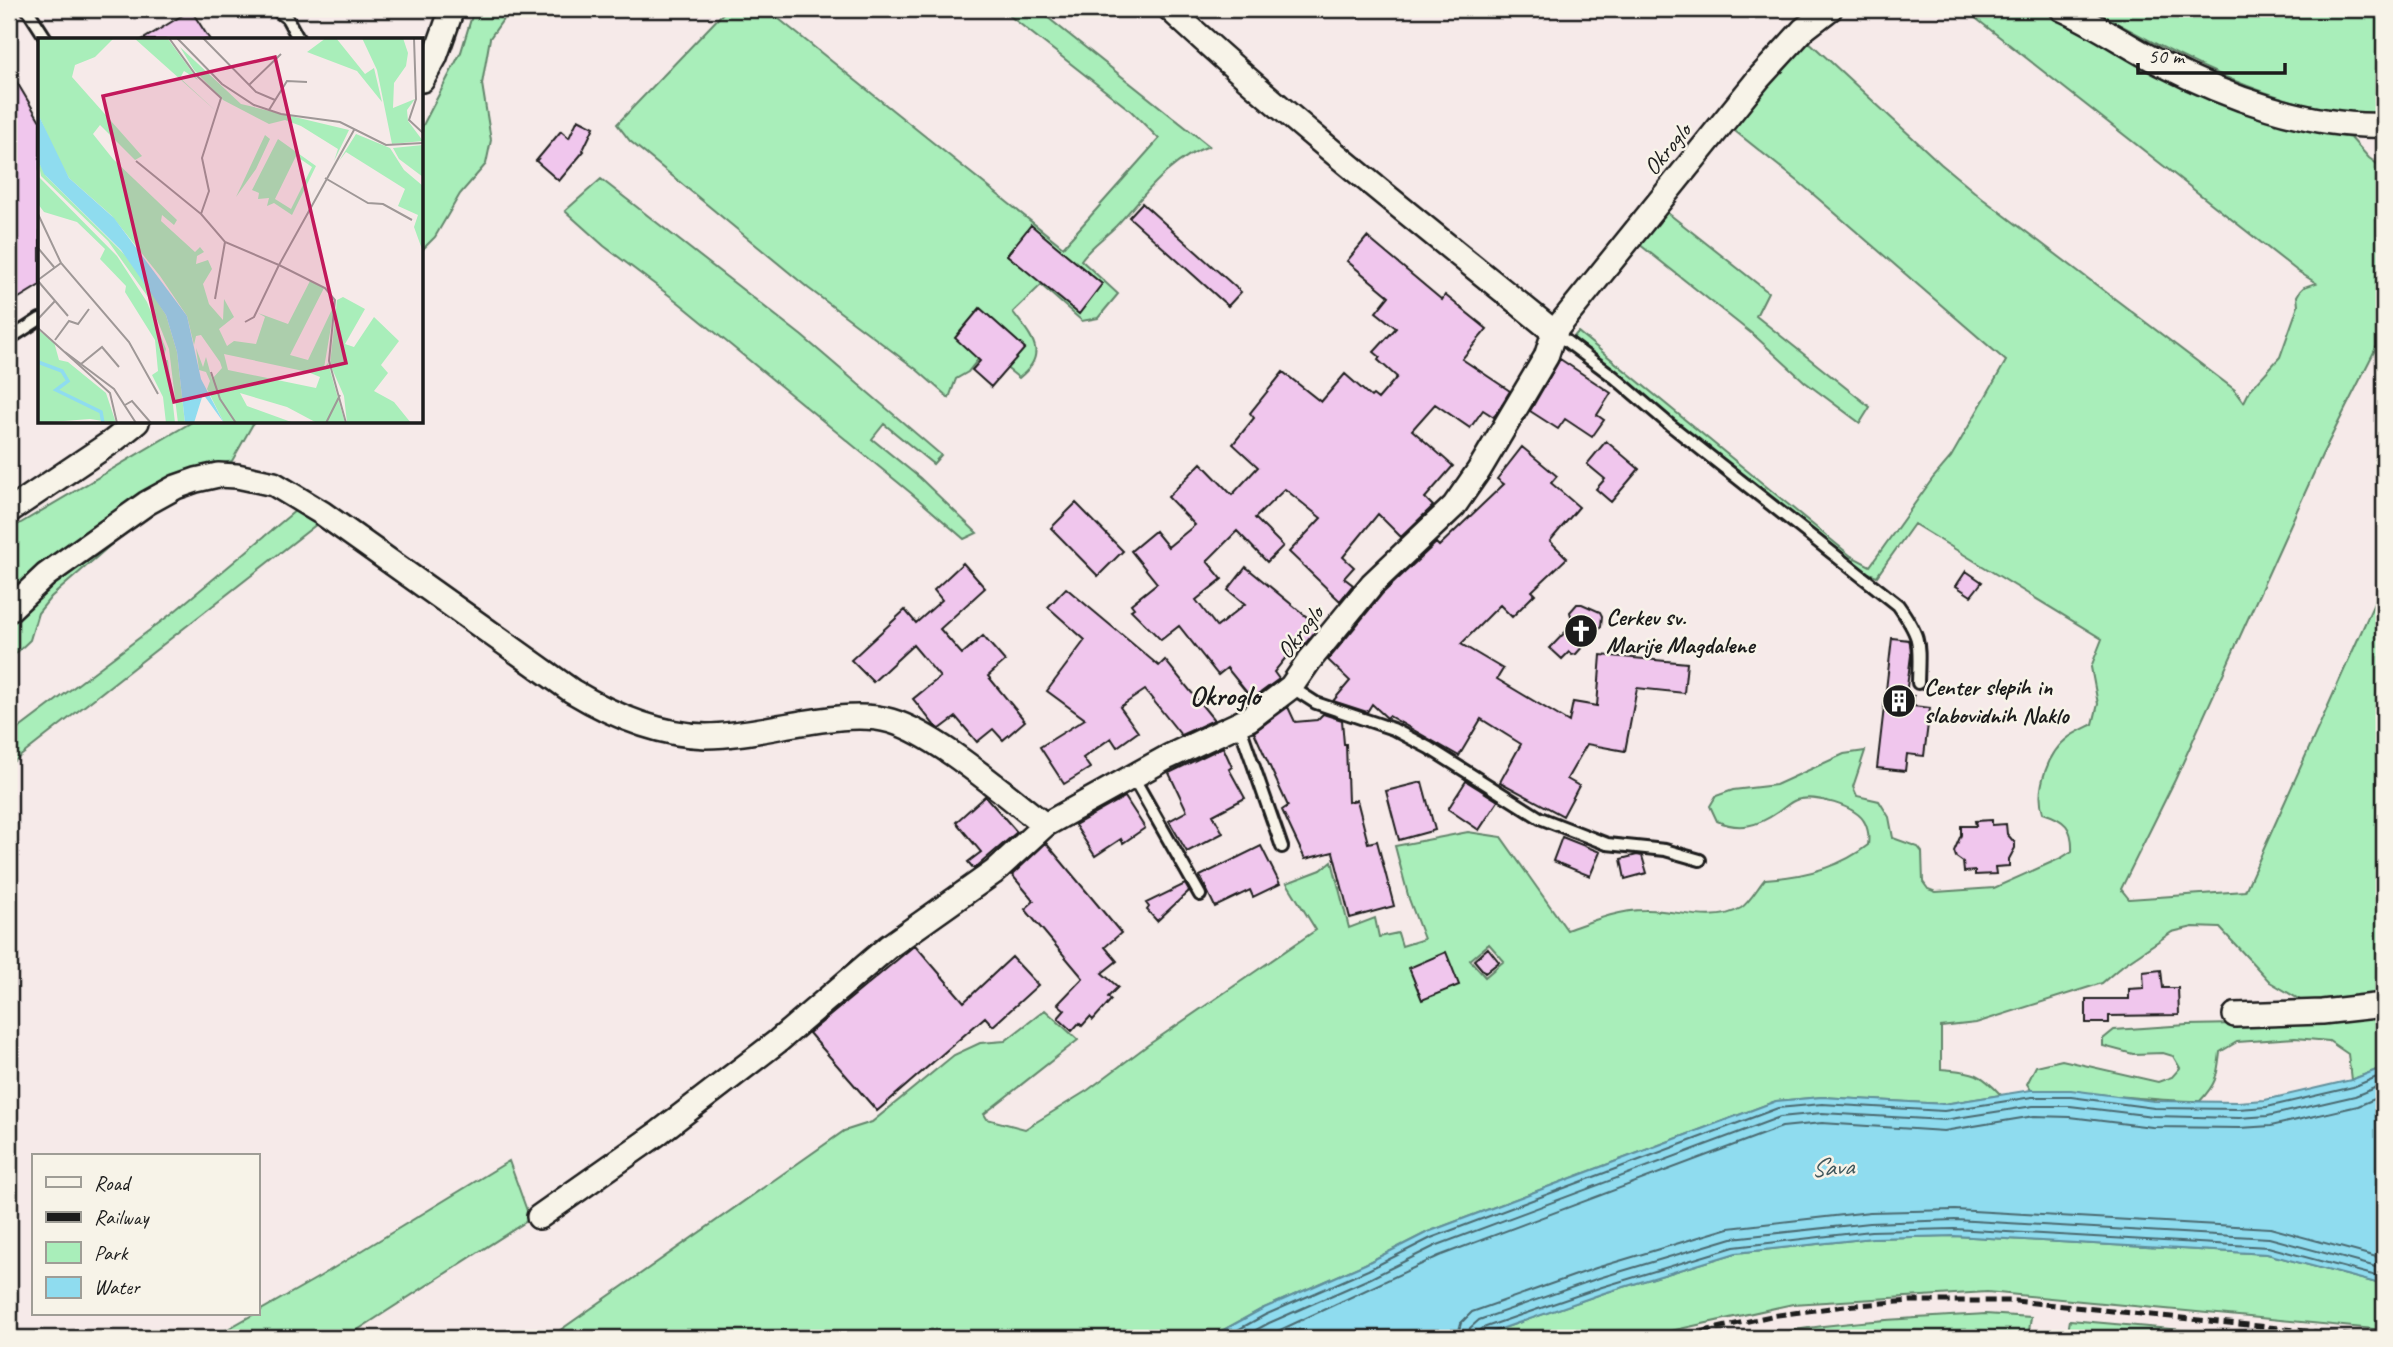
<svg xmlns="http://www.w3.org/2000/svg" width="2393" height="1347" font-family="Caveat,sans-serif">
	<rect width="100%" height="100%" fill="#f6eae9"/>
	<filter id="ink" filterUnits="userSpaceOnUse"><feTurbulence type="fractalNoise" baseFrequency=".0143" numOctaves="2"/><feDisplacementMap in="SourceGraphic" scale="14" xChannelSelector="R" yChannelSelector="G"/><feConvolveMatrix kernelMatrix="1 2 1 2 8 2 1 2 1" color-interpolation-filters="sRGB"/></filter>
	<g filter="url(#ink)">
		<path fill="#a9eeba" stroke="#62856b" stroke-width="2" fill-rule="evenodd" d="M474 9H515L502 21 490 38 482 84 491 140 486 164 460 194 435 237 422 250V127L461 52Z
			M727 9H780L774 15 1063 247 1159 139 1131 111 1001 9H1037L1209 146C1169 160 1144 196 1116 226 1104 238 1091 246 1081 260L1118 294 1098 318 1082 321 1041 285 1013 312C1031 337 1050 353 1019 378L985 351 968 372 956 379 949 398 916 369 808 288 630 141 617 124Z
			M1964 9H2043L2196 93 2233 108 2283 124 2351 138 2369 158 2384 169V332L2322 455 2175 780 2121 889 2129 899 2245 891 2384 581V1067L2351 1080 2348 1054 2329 1041 2295 1038 2237 1042 2220 1052C2217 1076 2217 1083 2200 1101 2143 1101 2088 1091 2031 1090L2027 1084 2036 1066 2062 1060 2158 1082 2172 1077 2180 1068 2173 1056 2163 1053 2133 1054 2103 1046V1039L2114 1030 2187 1025 2288 1023 2350 1010 2346 997 2302 1001 2270 982 2220 928 2193 927 2172 932 2123 965 2102 983 1976 1023 1941 1027V1069C1973 1072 1979 1071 2001 1095L1944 1104 1822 1097 1776 1101 1428 1232 1365 1264 1262 1309 1209 1338H549L844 1131 872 1122 954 1055 980 1043 1005 1041 1045 1010 1078 1040 984 1114 987 1119 1025 1129 1088 1090 1148 1045 1316 930 1287 883 1321 870 1332 861 1349 928 1375 918 1379 937 1398 933 1402 946 1424 939 1409 899 1395 846 1468 832 1501 837 1567 930C1592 921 1618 910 1645 910 1676 909 1712 925 1741 908 1750 902 1758 887 1765 879 1802 877 1839 868 1868 845 1869 838 1868 829 1865 823 1857 806 1814 794 1796 800 1790 802 1784 808 1778 812 1758 826 1739 831 1717 821L1710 806 1716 796 1733 790 1776 785 1844 754 1865 751 1853 787 1857 796 1879 801 1889 817 1893 838 1918 847 1922 852 1923 882 1928 889 1936 892 1994 888 2061 858 2072 851C2073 827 2065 820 2043 813 2035 789 2048 752 2069 737 2076 732 2085 728 2093 724L2098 704 2091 667 2102 639 1914 524 1877 576 1860 570 1571 340 1578 332 1851 556 1870 566 1933 478 1951 457 2006 361 1799 182 1730 127 1805 38 1941 164 1983 199 2235 390 2244 402 2250 390 2280 357 2298 306 2297 296 2300 291 2304 287 2316 283 2296 270ZM1489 944 1504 961 1485 977 1470 960Z
			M2091 9H2384V118C2276 110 2184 60 2091 9Z
			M601 179 802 336 941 455 933 464 884 424 872 439 920 478 977 533 964 539 911 493 678 302 604 246 565 211Z
			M1664 210 1768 292 1756 316 1870 407 1860 423 1805 382 1756 337 1639 244Z
			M192 422H254L232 461 213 467 9 600V530Z
			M302 505 322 520 9 765V736L175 611Z
			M114 538V542L51 597 38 613 30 640 9 660V620C43 590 79 566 114 538Z
			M509 1161 530 1219 345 1338H212L319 1277Z
			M1954 1236 2267 1254 2384 1285V1330L1987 1292 1793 1304 1639 1338H1475L1604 1293 1736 1253 1872 1238Z
			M1985 1314 2031 1317 2028 1338H1752C1829 1321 1907 1319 1985 1314Z
			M2070 1320 2271 1338H2067Z"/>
		<path fill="#8fdcef" stroke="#618f9b" stroke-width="2" d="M2384 1067V1285L2267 1254 1954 1236 1872 1238 1736 1253 1604 1293 1475 1338H1209L1262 1309 1365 1264 1428 1232 1776 1101 1822 1097 1944 1104 2031 1090H2071L2154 1101 2238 1102 2265 1100 2351 1080Z"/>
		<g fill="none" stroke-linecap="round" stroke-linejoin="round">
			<path stroke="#4a6970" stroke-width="2" d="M1223 1338 1265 1315 1368 1270 1431 1238 1778 1108 1822 1104 1944 1111 2032 1097H2071L2154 1108 2238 1109 2267 1107 2353 1087 2384 1074
				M1241 1338 1269 1323 1371 1278 1435 1246 1780 1117 1822 1113 1944 1120 2033 1106H2070L2153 1116 2239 1118 2268 1116 2355 1096 2384 1084
				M1263 1338 1439 1256 1782 1127 1822 1123 1944 1131 2034 1116 2070 1117 2152 1127 2240 1128 2271 1126 2358 1106 2384 1095
				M1457 1338 1461 1323 1472 1312 1596 1268 1729 1228 1870 1212 1955 1210 2270 1228 2384 1259
				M1468 1338 1470 1328 1479 1320 1599 1278 1732 1238 1870 1223 1955 1220 2269 1238 2384 1269
				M1477 1338 1478 1332 1483 1328 1602 1287 1734 1247 1871 1231 1954 1229 2268 1247 2384 1278"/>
		</g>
		<path fill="#f0c6ed" stroke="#1c1c1c" stroke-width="2" d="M191 10 210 40H142Z
			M9 69 40 121V285L9 304Z
			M578 119 594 127 583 150 584 151 559 181 536 161 561 131 569 138Z
			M1142 203 1241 292 1228 306 1129 217Z
			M1031 225 1102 284 1079 314 1007 255Z
			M1367 237 1442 300 1445 295 1487 329 1462 359 1510 391 1494 417 1483 410 1470 428 1435 404 1412 430 1453 466 1425 498 1433 506 1401 537 1378 514 1343 557 1354 567 1344 578 1353 585 1340 601 1289 552 1321 518 1285 489 1255 518 1283 546 1267 562 1237 531 1207 561 1222 579 1196 600 1217 627 1245 604 1228 590 1246 567 1319 627 1301 649 1296 645 1274 672 1279 679 1252 699 1227 668 1218 675 1179 626 1161 640 1131 610 1134 608 1131 604 1157 583 1131 551 1155 531 1168 547 1195 525 1168 497 1201 463 1232 495 1258 467 1233 444 1254 418 1250 413 1283 372 1321 402 1345 374 1371 397 1373 395 1378 399 1397 377 1378 360 1380 357 1374 352 1396 328 1376 312 1389 296 1347 261Z
			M980 308 1025 348 991 387 972 370 980 361 955 338Z
			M1560 359 1611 393 1597 415 1604 420 1592 437 1565 419 1558 429 1530 411Z
			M1606 441 1639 469 1611 502 1596 489 1605 479 1587 464Z
			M1522 447 1557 476 1551 483 1579 507 1550 541 1567 558 1532 591 1535 594 1512 617 1500 605 1461 644 1503 669 1497 679 1569 722 1573 702 1597 706 1601 655 1687 663 1684 693 1637 688 1625 751 1587 744 1567 779 1579 786 1563 816 1500 782 1521 744 1481 719 1459 756 1389 716 1387 718 1372 704 1367 712 1333 701 1350 681 1328 660 1382 594 1436 543 1439 546 1504 484 1497 479Z
			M1076 503 1123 551 1098 576 1051 528Z
			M963 563 985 588 940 629 962 654 983 636 1005 661 988 676 1025 721 1003 740 993 729 977 742 956 717 940 729 934 725 913 699 940 677 913 645 873 682 851 660 905 610 916 623 942 600 934 590Z
			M1966 571 1982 582 1971 596 1956 586Z
			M1066 588 1159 666 1165 660 1214 720 1181 735 1145 690 1120 707 1138 732 1117 747 1111 738 1083 758 1090 768 1064 784 1040 747 1085 719 1047 691 1085 640 1048 607Z
			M1577 604H1582L1600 612 1602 616 1601 626 1576 654 1572 655 1569 652 1562 659 1550 648 1573 624 1570 612Z
			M1892 638 1909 640 1910 643 1911 655 1906 695 1914 696 1913 706 1930 708 1924 756 1907 754 1905 771 1877 768Z
			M1288 707 1295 722 1317 720 1323 714 1342 720 1344 744H1346L1348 802 1357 800 1368 843 1377 841 1394 906 1350 918 1333 852 1305 859 1282 810 1288 806 1254 732Z
			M1223 747 1232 767 1229 769 1245 798 1213 815 1223 833 1187 852 1169 821 1187 811 1169 773Z
			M1466 781 1498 801 1479 830 1448 809Z
			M1422 782 1435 830 1399 840 1386 791Z
			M985 796 1017 832 974 869 968 862 981 852 956 822Z
			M1125 797 1145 828 1123 843 1121 839 1095 856 1075 825Z
			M1992 820V825L2006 824 2007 834 2015 843V848L2009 859V866L1995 867 1996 874 1975 875V871L1964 872 1963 862 1956 857 1954 851 1961 835V826H1976L1975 821Z
			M1562 837 1600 852 1590 876 1553 861Z
			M1046 843 1121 933 1105 947 1117 961 1102 973 1118 987 1108 997 1111 1000 1093 1020 1090 1017 1082 1026 1079 1023 1072 1031 1058 1018 1065 1010 1058 1004 1083 978 1025 909 1034 901 1012 875Z
			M1261 846 1280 884 1253 897 1250 890 1215 907 1200 876Z
			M1637 855 1642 856 1647 873 1625 879 1621 859Z
			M1185 884 1189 891 1157 921 1147 910 1149 907 1146 903Z
			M915 945 964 1002 1012 957 1038 985 993 1026 985 1017 877 1111 809 1033Z
			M1488 948 1499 962 1485 973 1474 960Z
			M1446 952 1459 985 1422 1000 1409 968Z
			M2161 970 2163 988H2178L2179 1015 2109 1016V1023H2086V999H2129V989L2144 988 2143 972Z"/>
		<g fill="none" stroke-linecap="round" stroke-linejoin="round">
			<g stroke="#1c1c1c" stroke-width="16">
				<path id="lane" d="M27 9 47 40
					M275 9 287 18 299 40
					M1554 332 1614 377 1669 424 1898 605C1922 639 1919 642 1918 683
					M9 339 40 319
					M1291 687 1316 703 1393 729 1429 748 1540 818 1607 844 1665 850 1700 860
					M1239 724 1282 847
					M1133 777 1200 895"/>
			</g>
			<g stroke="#1c1c1c" stroke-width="28">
				<path id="street" d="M1170 9C1292 123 1424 226 1554 332L1759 78 1804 29 1830 9
					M2062 9C2096 24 2127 46 2160 63 2226 97 2310 128 2384 125
					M422 80 435 57 452 9
					M9 511 113 441 137 422
					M9 610 46 575 147 503 176 487 196 480 218 475 237 476 274 484 322 513 572 691C612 715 658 735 706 736 737 736 771 728 801 723 829 719 863 713 891 721 938 735 1004 794 1045 825L1168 757 1249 719 1291 687 1309 661 1372 584 1454 506 1479 470 1546 357 1554 332
					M2235 1015 2322 1012 2384 1005
					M539 1217 657 1134 778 1041 888 947 994 872 1045 825"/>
			</g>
			<use href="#lane" stroke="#f7f3e8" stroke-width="10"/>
			<use href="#street" stroke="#f7f3e8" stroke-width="23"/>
			<path stroke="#1c1c1c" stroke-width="5" stroke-dasharray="10 5" stroke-linecap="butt" d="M1673 1338 1771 1316 1845 1306 1910 1301H2016L2374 1338"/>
		</g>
	</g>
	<defs>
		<g id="church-disc" transform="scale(1.75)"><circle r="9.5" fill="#1c1c1c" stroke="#f7f3e8"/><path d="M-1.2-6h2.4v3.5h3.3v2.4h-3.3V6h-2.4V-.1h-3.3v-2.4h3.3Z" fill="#fff"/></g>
		<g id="building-disc" transform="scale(1.75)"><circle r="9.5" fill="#1c1c1c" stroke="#f7f3e8"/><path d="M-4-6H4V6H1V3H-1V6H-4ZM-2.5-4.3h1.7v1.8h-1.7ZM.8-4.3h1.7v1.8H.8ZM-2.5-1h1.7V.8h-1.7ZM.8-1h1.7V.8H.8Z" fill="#fff"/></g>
	</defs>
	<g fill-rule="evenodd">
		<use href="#church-disc" x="1581" y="631"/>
		<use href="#building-disc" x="1899" y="701"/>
	</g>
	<g text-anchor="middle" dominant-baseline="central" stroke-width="5" stroke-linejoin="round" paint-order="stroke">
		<g font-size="24" fill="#1c1c1c" stroke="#f7f3e8">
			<text transform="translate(1667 149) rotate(-50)">Okroglo</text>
			<text transform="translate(1300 632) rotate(-52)">Okroglo</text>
		</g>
		<g font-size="24" font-weight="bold" fill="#1c1c1c" stroke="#f7f3e8" text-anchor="start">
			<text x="1606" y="617">Cerkev sv.<tspan x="1606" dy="28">Marije Magdalene</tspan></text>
			<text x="1924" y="687">Center slepih in<tspan x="1924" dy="28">slabovidnih Naklo</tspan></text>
		</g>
		<g font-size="26" font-style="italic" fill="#3e565b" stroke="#f7f3e8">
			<text transform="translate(1832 1167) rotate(-3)">Sava</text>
		</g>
		<g font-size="28" font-weight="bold" fill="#1c1c1c" stroke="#f7f3e8">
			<text x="1225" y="695">Okroglo</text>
		</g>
	</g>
	<g transform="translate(38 38)">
		<rect width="385" height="385" fill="#f6eae9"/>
		<path d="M0 0H76L57 19 37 27 34 39 104 118 97 122 62 87 55 96 75 121 139 182 136 187 124 177 123 183 157 214 162 209 166 214 159 218 158 226 170 222 174 231 165 246 171 266 185 282 186 261 196 279 181 291 189 308 196 303 218 306 227 279 220 275 250 286 272 243 286 250 252 317 270 322 297 265 286 330 290 325 307 385H279L249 369 202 355 209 368 256 385H186L169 351 172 343 168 334 161 332 158 310 165 329 168 319 174 341 184 330 182 324 163 297 158 298 156 307 149 278 122 238 73 177 31 140 19 118 0 76ZM186 316 270 334 282 339 278 350 190 332ZM96 0 130 1 160 42 146 33 142 40 180 75ZM288 0H298L327 36 336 30 344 64 319 33 269 14ZM324 0H365L370 15 368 28 356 45 355 70 377 61 369 72 370 83 385 103 354 106 339 32ZM142 9 203 66 311 92 296 123 300 111 263 88 247 82 231 86 185 62 156 32ZM318 96 352 110 366 132 385 148V214L376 189 380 177 360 168 367 151 308 114 301 123ZM227 97 232 101 218 131 198 159ZM240 101 278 128 254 177 236 165 229 168 231 160 220 161 221 155 214 152ZM258 118 274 129 253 171 237 161ZM385 107V139L361 121 355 110ZM0 122 8 138 94 224 128 277 139 314 147 385H140L131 311 110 259 70 203 3 138ZM0 138 79 218 109 264 128 311 125 322H130L137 385H128L125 359 114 337 120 333 117 302 87 254 88 248 62 221 67 211 39 184 6 174 0 166ZM305 259 327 271 307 306 316 309 336 279 361 303 343 327 350 335 336 353 356 364 373 385H309L306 358 292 326 299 262ZM0 292 16 304 21 322 30 324 68 355 78 385 52 381 0 385Z" fill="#a9eeba" fill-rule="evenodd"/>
		<path d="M0 76 31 140 76 180 149 278 163 341 186 385 165 356 156 385H147L139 314 128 277 83 212 6 136 0 122Z" fill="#8fdcef"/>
		<path fill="none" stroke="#8fdcef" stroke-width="3.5" d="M0 324 24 333 30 343 18 352 63 374 65 385"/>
		<path fill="none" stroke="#9f9897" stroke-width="2" d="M131 0 157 36 183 60 164 120 171 153 163 176 187 204 241 227 216 279 207 284M139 0 184 46 216 67 243 76 302 84 348 107 385 105M165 0 218 54 237 62M376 0 378 61 371 82 385 95M211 47 243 16M231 72 249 43 269 44M98 123 163 176M287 140 330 165 345 166 374 182M0 176 23 225 91 304 120 356M0 210 16 229M0 242 23 225M0 243 30 278M177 261 187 204M0 281 17 263M0 290 72 355 79 385M17 302 31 283 40 286 51 271M27 314 76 351 98 385M43 326 64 309 81 329M173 334 182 361 198 385M87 367 94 363 113 385M288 385 302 357M308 385 291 323 297 262 287 250 241 227 316 92"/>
		<path fill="#c2185b" fill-opacity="0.15" stroke="#c2185b" stroke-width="3.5" d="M237 19 308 325 136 364 65 58Z"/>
		<rect width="385" height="385" fill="none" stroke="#1c1c1c" stroke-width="3.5"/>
	</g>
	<rect width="2393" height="1347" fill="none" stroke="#f7f3e8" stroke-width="35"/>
	<rect x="18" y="18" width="2358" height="1312" fill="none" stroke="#1c1c1c" stroke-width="2.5" filter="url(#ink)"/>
	<rect x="32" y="1154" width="228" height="161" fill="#f7f3e8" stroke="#9f9d96" stroke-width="2"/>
	<rect x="46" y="1177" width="35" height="10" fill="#f7f3e8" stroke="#9f9d96" stroke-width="2"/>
	<text x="94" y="1190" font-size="21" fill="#1c1c1c">Road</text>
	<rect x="46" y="1212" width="35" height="10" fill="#1c1c1c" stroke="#9f9d96" stroke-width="2"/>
	<text x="94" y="1224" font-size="21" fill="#1c1c1c">Railway</text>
	<rect x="46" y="1242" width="35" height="21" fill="#a9eeba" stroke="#9f9d96" stroke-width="2"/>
	<text x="94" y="1260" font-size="21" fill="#1c1c1c">Park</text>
	<rect x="46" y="1277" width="35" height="21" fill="#8fdcef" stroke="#9f9d96" stroke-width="2"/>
	<text x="94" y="1294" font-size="21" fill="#1c1c1c">Water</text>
	<path d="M2138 63v10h147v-10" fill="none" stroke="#1c1c1c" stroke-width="3.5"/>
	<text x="2148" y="63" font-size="21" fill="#1c1c1c" stroke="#f7f3e8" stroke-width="5" paint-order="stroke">50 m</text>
</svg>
